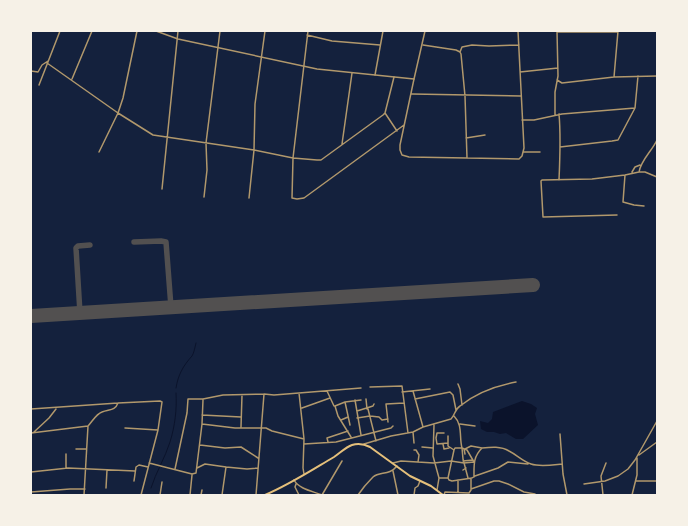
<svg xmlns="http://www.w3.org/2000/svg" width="688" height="526" font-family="'Sofia Sans Condensed',sans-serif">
	<rect width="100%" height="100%" fill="#14213d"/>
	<path fill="#0b132b" d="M522 401 531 404 537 408 535 414 538 425 523 439H516L506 433 500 434 494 432H487L481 429 480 421 488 423 492 419 493 412Z"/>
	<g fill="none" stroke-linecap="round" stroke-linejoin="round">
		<path stroke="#0b132b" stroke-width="1" d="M176 388C178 375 183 366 192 356 194 353 195 347 196 343
			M151 488C156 472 165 458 170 442 175 426 177 409 176 393"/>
		<path stroke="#525050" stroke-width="5.5" d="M134 242 161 241 166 242 171 307
			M80 313 76 248 78 246 90 245"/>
		<path stroke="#525050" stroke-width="14" d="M31 316 533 285"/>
		<path stroke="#b1986c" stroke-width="1.5" d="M308 31 293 158 292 198 297 199 304 198 404 125
			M557 32H618
			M307 35 332 41 380 45
			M423 45 456 50 460 52 461 54 465 96 467 158
			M460 52 462 47 472 45 489 46 519 45
			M47 63 118 113 153 135 254 150 293 158 317 160H321L383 115 385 113 394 77
			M31 71 38 72 42 65 48 61
			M520 72 558 68
			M375 75 383 31
			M614 77 618 31
			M72 79 92 31
			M414 79 400 145V150L402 155 409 157 519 159 522 156 524 148 518 31
			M557 80 562 83 614 77 657 76
			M39 85 60 31
			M412 94 521 96
			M385 113 397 131
			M559 114C561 136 560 158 559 180
			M555 115V92L558 76 557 31
			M522 120H534L562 114 635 108 638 76
			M466 138 485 135
			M342 144 352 73
			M560 147 612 141 618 140 635 108
			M99 152 118 113 123 98 137 31
			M523 152H540
			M632 172 635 167 640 165
			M639 172C641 160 652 151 657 140
			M625 175 623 202 634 205 644 206
			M162 189 178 31
			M204 197 207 170 206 143 220 31
			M249 198 254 150 255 104 265 31
			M617 215 543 217 541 181 542 180 592 179 625 175 639 172H645L657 177
			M458 384 460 389 462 405
			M370 387 402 386 408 433
			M327 391 334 406H335L338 416 351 437
			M413 391 423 427
			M402 392 430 389
			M299 393 304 439
			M366 399 367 409
			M415 399 450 392 453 395 456 410
			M355 400 361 435
			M386 404 388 422
			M386 404 404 403
			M335 406 345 402
			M302 408 330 398
			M31 409 118 403 160 401 162 402 158 430 141 495
			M368 409 376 441
			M357 411 373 406 374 404
			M202 415 241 417
			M454 416C463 425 459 437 462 448L467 450 474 462 464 463
			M357 418 370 416 379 417 382 420 388 419
			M341 420 348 417
			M202 424 235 428H266L272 431 304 439 303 468 304 474
			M460 424 475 426
			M350 425 345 402 361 400
			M434 425 433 456 439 478 437 490
			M88 426C92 422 96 414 102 412 109 409 115 411 118 403
			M241 427 242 395
			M125 428 158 430
			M34 432 49 418 56 409
			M413 432 414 443
			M31 433 88 426 84 495
			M444 433H437L436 438 437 444 448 443
			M560 434 563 474 567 495
			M448 436V446L454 450
			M328 442 327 438 348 431
			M304 444 336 442 391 428 393 426
			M364 444 391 436 413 432 423 427 451 419C455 415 455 409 460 406 476 393 495 386 516 382
			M443 444 444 449 449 448
			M200 445 225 448 241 447 258 458
			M422 447 433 448
			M76 449H86
			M464 449 465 454
			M465 449 471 446 482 448
			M414 450H416L419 455 418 462
			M639 455 657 442
			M463 461 473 460
			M149 463 192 474 196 473 202 424 203 400
			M393 463 401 461 434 463 451 461 464 463
			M226 467 247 469 258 468
			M66 468V454
			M197 468 205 464 226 467 222 495
			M175 469 187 413 188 399H203L223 395 264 394 274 395 361 388
			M463 470 466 468
			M393 471 398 495
			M31 472 68 468 135 471
			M474 477C474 465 473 457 482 448 491 447 501 446 509 451 517 455 522 461 531 464 540 467 552 465 562 464
			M439 478H448L454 450 455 448H462L463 459 468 478
			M448 478 449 480 452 481 472 478 475 476 498 468 508 462 528 464
			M294 480C299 489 312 491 322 495
			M134 481 136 467 139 465 148 467
			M636 481H657
			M296 484 295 487 299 495
			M584 484 605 481 618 476 628 469 635 460 657 421
			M106 488 107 470
			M471 489 494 481H499L508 484 524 492 535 494
			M31 492 70 489H85
			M458 492V480
			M160 495 162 482
			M190 495 192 475
			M201 495 202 490
			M256 495 264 394
			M322 495 342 461
			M358 495C362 489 368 482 373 477 380 471 389 476 397 466
			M414 495 415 488 418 486 420 481
			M444 495 445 492 469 493 471 490V479
			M533 495H550
			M603 495 601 476 606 463
			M632 495 637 475V458"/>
		<path stroke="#b1986c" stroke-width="1.5" d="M156 31 178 39 317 69 414 79 425 31"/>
		<path stroke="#e5c07b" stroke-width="2" d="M265 495C289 485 312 470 334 457 340 453 346 447 352 445 359 443 364 444 370 447L410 476 431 486 443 495"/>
	</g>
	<rect width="688" height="526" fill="none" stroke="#f6f1e7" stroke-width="64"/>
</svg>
